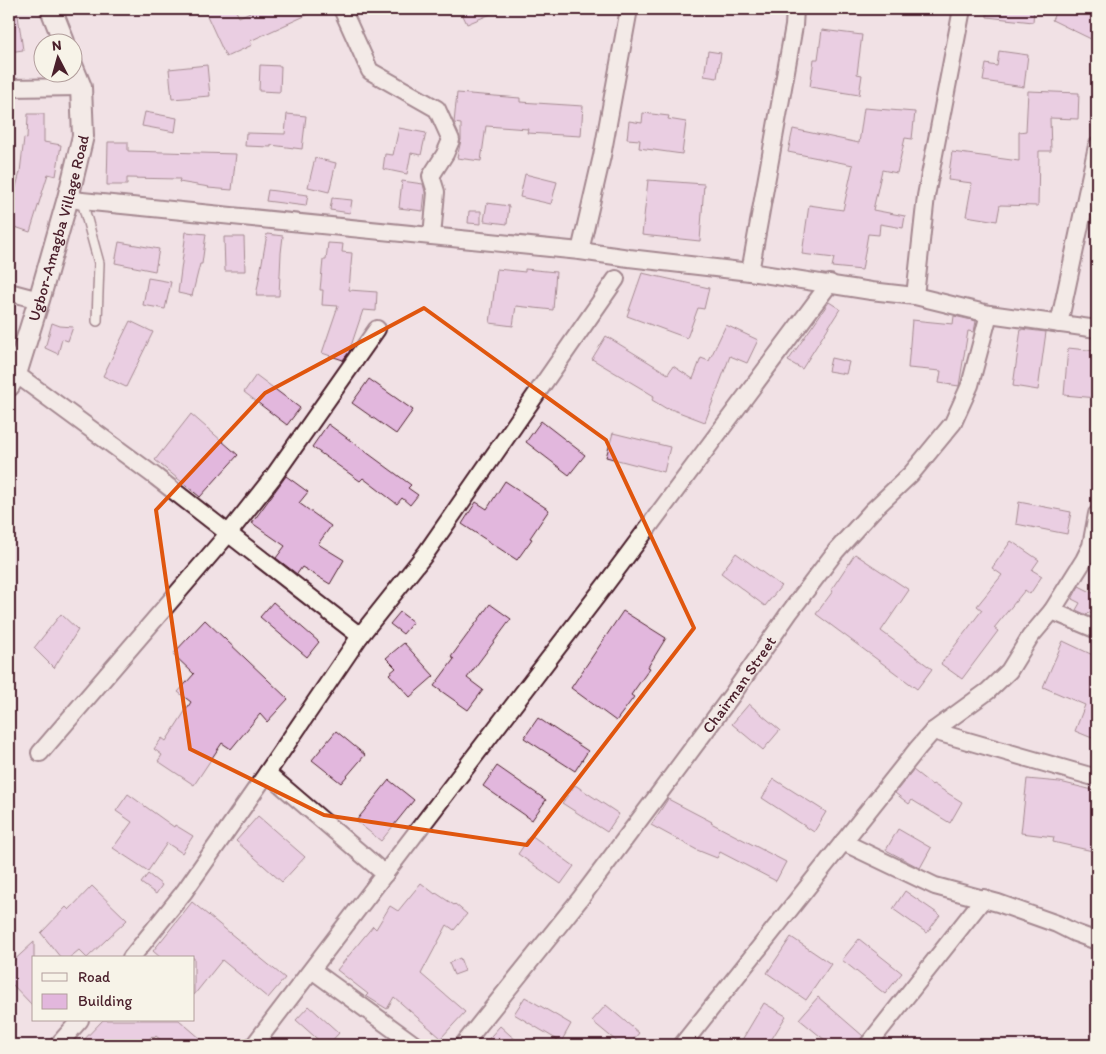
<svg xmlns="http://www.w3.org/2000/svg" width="1106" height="1054" font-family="Itim,sans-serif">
	<rect width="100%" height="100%" fill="#f1e1e5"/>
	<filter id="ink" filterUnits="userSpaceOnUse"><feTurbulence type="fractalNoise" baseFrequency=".02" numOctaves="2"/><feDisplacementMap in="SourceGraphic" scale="10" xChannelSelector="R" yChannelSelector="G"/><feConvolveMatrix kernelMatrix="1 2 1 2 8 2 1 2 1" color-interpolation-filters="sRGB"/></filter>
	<g filter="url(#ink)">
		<path fill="#e2b7dd" stroke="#4a1f2b" d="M9 9H17L23 50 9 52Z
			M204 9H235L239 17 257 9H320L250 41 252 45 226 57Z
			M460 9H503L467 24Z
			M987 9H1034L1033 22 987 17Z
			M1057 9H1081L1097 17V27L1091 39 1052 20Z
			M822 30 862 35 857 74 862 75 859 95 810 87 814 59H818Z
			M708 51 721 53 717 78 704 76Z
			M999 51 1028 55 1024 87 983 81 986 64 997 66Z
			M207 65 210 96 172 99 169 69Z
			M260 65 281 66 280 92 259 91Z
			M1028 91 1079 93 1078 119 1050 118 1051 151H1039L1038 206 1000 205 997 221 966 216 972 183 948 180 952 152 1019 161V132L1026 131Z
			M457 93 520 98V102L583 106 581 136 527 133 528 129 486 126 481 161 457 158 461 140V124L454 123Z
			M864 108 915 112 912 139 905 138 897 173 882 170 873 210 905 216 903 228 880 224 879 235 868 234 862 270 832 267 834 258 802 254 809 205 843 210 853 165 788 152 793 129 859 143Z
			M145 112 177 118 175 132 142 126Z
			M643 113 669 116 668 119 686 122 682 154 639 148 640 140 627 139 629 121 642 123Z
			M28 114H44V142L61 145 56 176 48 174 30 232 9 225 16 199 13 198 20 172 24 138 27 139Z
			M287 114 306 116 302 149 271 145V147L245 146 246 133 285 134Z
			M399 128 426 133 421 155 411 153 407 174 383 169 385 154 393 155Z
			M108 142H128V151L236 154 232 190 208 188 209 187 179 182 180 179 127 178V185H107Z
			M315 158 336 163 329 192 308 187Z
			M525 174 557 182 551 204 520 197Z
			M648 180 704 184 700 241 642 235Z
			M402 181 423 184 425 192 423 211 399 208Z
			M268 190 308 195 306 206 266 201Z
			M332 198 352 200 350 213 330 210Z
			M487 203 509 206 507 224 484 221Z
			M469 211H481V224L468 223Z
			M186 232 206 234 202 264H200L192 296 178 293Z
			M267 234 283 236 281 253 279 296H256Z
			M224 237H244L245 271H225Z
			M119 242 159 249 155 271 115 263Z
			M328 243 343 244 342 252 352 253 349 290 377 292 376 311 363 310 349 352 343 360 322 353 338 306 322 305 323 290H320L323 260H326Z
			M497 269 525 272V269L556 272 553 310 516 306 513 326 490 323Z
			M642 273 709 288 704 309 698 308 687 338 627 316Z
			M148 278 171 282 165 309 143 305Z
			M829 302 840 309 802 369 788 361Z
			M954 316 976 321 974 332 968 331 959 386 939 383 941 371 908 368 912 320 953 324Z
			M130 321 153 332 126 387 103 376Z
			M52 323 60 326 73 327 68 341 62 339 58 354 45 348Z
			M726 325 758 340 747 363 730 356 705 422 668 408 667 409 652 400 654 396 592 359 606 336 668 374 673 366 693 379 701 358 709 361Z
			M1021 329 1046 332 1038 390 1013 386Z
			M1068 348 1097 351V398L1064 395Z
			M831 358 849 362 846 374 828 371Z
			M256 375 300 408 287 425 244 392Z
			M369 379 413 410 396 434 352 403Z
			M191 414 238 455 200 497 155 460Z
			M541 421 585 455 569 475 526 442Z
			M328 424 411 485 408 488 418 495 410 505 402 498 397 504 363 478 360 481 312 447Z
			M613 433 670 447 664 472 606 457Z
			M286 476 308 492 299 503 331 526 318 544 344 560 330 584 302 567 297 574 276 558 285 546 252 523Z
			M505 481 549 510 530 538 532 539 517 560 462 524 476 502 487 509Z
			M1019 502 1071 512 1067 534 1016 524Z
			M1011 541 1039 560 1032 570 1042 576 1030 594 1025 590 994 628 998 631 962 679 941 664 982 610 977 606 1002 575 992 568Z
			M736 553 781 586 765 606 721 573Z
			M855 554 909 590 881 631 932 669 917 689 816 614 833 591 831 590Z
			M1079 586 1097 595V615L1089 612 1087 615 1076 610 1080 603 1072 599Z
			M273 602 319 642 307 657 260 617Z
			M490 604 511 619 467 678 483 690 468 710 434 686 454 659 451 657Z
			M623 611 666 638 648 667 650 668 631 695 634 697 616 721 571 688Z
			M400 612 413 622 403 634 390 624Z
			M61 614 78 630 54 668 34 648Z
			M205 620 288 699 267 722 260 714 231 749 222 743 194 785 158 761 162 755 154 749 162 738 166 741 191 702 178 692 194 674 173 654Z
			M1063 641 1097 657V740L1075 731 1085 705 1043 687Z
			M404 643 434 676 410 697 389 674 396 668 386 658Z
			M749 704 780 730 763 750 732 724Z
			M538 718 588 751 575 771 524 738Z
			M336 731 365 755 341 783 312 760Z
			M497 766 546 800 532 820 483 786Z
			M913 770 932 785 933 784 962 802 950 823 912 800 909 804 895 793Z
			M774 779 826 812 814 832 762 798Z
			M1027 779 1060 782 1097 791V852L1053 842 1054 837 1021 833Z
			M389 780 414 800 381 841 356 821Z
			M575 785 619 814 607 832 562 803Z
			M128 794 174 827 175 825 193 836 182 853 167 843 148 871 113 848 132 822 116 811Z
			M668 799 712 822 711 823 786 862 776 881 720 852 717 858 697 850 651 825Z
			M258 816 305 857 282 882 236 841Z
			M898 829 931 848 920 868 886 850Z
			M531 835 574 866 561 884 518 854Z
			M148 874 162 885 156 894 141 883Z
			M421 883 435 894 436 893 454 905 455 904 467 914 454 930 447 925 421 974 465 1012 441 1038 394 997 387 1009 366 996 368 994 337 970 373 926 376 929 390 906 398 911Z
			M92 886 127 920 87 958 79 950 69 958H61L41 933 66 907 69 910Z
			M905 891 940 915 927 933 893 909Z
			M192 902 285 978 268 998 222 960 194 995V958H161L153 951Z
			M791 937 831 964 806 1000 767 973Z
			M859 939 902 973 885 994 842 960Z
			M34 942V1007L9 981V965Z
			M460 958 465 971 454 975 449 963Z
			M525 997 571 1024 561 1042 514 1014Z
			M818 997 863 1036 855 1045H831L799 1019Z
			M764 1003 786 1016 768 1045H739Z
			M606 1005 639 1033 629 1045H621L592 1021Z
			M309 1006 339 1033 328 1045H324L296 1020Z
			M103 1020H179L208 1045H167L156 1036 154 1038 152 1036 143 1045H79Z
			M500 1026 510 1035 522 1045H483Z"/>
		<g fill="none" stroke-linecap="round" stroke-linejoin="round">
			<g stroke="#4a1f2b" stroke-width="12">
				<path id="service" d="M82 201 99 263 97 321"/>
			</g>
			<g stroke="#4a1f2b" stroke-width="20">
				<g id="minor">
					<path d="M342 9 370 71 437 109 451 140 445 154 431 176 436 192 432 236"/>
					<path d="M9 88 81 87"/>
					<path d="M68 198 82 201 580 251 629 258 750 272 871 291 915 296 989 314 1097 329"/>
					<path d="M580 251 602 156 629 9"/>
					<path d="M750 272 794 26 795 9"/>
					<path d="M9 292 39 300"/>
					<path d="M915 296 926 196 962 9"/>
					<path d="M1059 324 1097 146"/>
					<path d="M16 374 156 477 360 636"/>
					<path d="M1052 611 1084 560 1091 546 1097 514"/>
					<path d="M933 731 1097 778"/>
					<path d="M40 753 228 534 273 477 377 329"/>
					<path d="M267 773 385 874"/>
					<path d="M843 842 935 886 998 903 1057 924 1075 933 1097 941"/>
					<path d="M131 958 184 892 267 773 360 636 426 553 616 279"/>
					<path d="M312 970 415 1045"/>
					<path d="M58 1045 80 1020"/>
					<path d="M254 1045 606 584 830 283"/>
					<path id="s1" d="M463 1045 580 899 655 799 732 695 789 613 836 551 872 511 911 474 953 423 970 385 989 314"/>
					<path d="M682 1045 918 748 933 731 988 691 1009 671 1030 637 1052 611 1097 630"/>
					<path d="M868 1045 984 898"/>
				</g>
			</g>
			<g stroke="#4a1f2b" stroke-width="24">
				<g id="tertiary">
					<path d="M51 9 64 42"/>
					<path id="s2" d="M9 386 16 374 39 300 68 198 83 136 81 87 72 65"/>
				</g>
			</g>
			<use href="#service" stroke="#f7f3e8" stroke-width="9"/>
			<use href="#minor" stroke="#f7f3e8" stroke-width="16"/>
			<use href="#tertiary" stroke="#f7f3e8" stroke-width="20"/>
		</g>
	</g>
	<path d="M0 0H1106V1054H0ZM424 308 606 440 694 628 527 845 324 815 190 749 156 510 265 393Z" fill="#f1e1e5" fill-opacity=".55" fill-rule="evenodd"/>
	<path fill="none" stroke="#e0560e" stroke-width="4" stroke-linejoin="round" d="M424 308 606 440 694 628 527 845 324 815 190 749 156 510 265 393Z"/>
	<g text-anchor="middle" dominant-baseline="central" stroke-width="4.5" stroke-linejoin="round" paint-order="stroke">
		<g font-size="16" fill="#4a1f2b" stroke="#f7f3e8">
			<text stroke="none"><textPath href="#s2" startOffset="166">Ugbor-Amagba Village Road</textPath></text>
			<text stroke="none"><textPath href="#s1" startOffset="454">Chairman Street</textPath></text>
		</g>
	</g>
	<rect width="1106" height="1054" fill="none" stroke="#f7f3e8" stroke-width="30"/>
	<rect x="15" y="15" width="1076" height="1024" fill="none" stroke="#4a1f2b" stroke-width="2" filter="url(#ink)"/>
	<rect x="32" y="956" width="162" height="65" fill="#f7f3e8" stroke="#b29e9c"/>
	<rect x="42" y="973" width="25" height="8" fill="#f7f3e8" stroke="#b29e9c"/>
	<text x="78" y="982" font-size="15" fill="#4a1f2b">Road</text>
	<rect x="42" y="994" width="25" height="15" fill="#e2b7dd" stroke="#b29e9c"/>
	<text x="78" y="1006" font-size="15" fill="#4a1f2b">Building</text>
	<g transform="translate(58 58) rotate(354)"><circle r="24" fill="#f7f3e8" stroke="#b29e9c"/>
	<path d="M0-4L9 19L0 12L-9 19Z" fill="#4a1f2b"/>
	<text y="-8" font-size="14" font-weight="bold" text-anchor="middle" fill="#4a1f2b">N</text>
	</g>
</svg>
